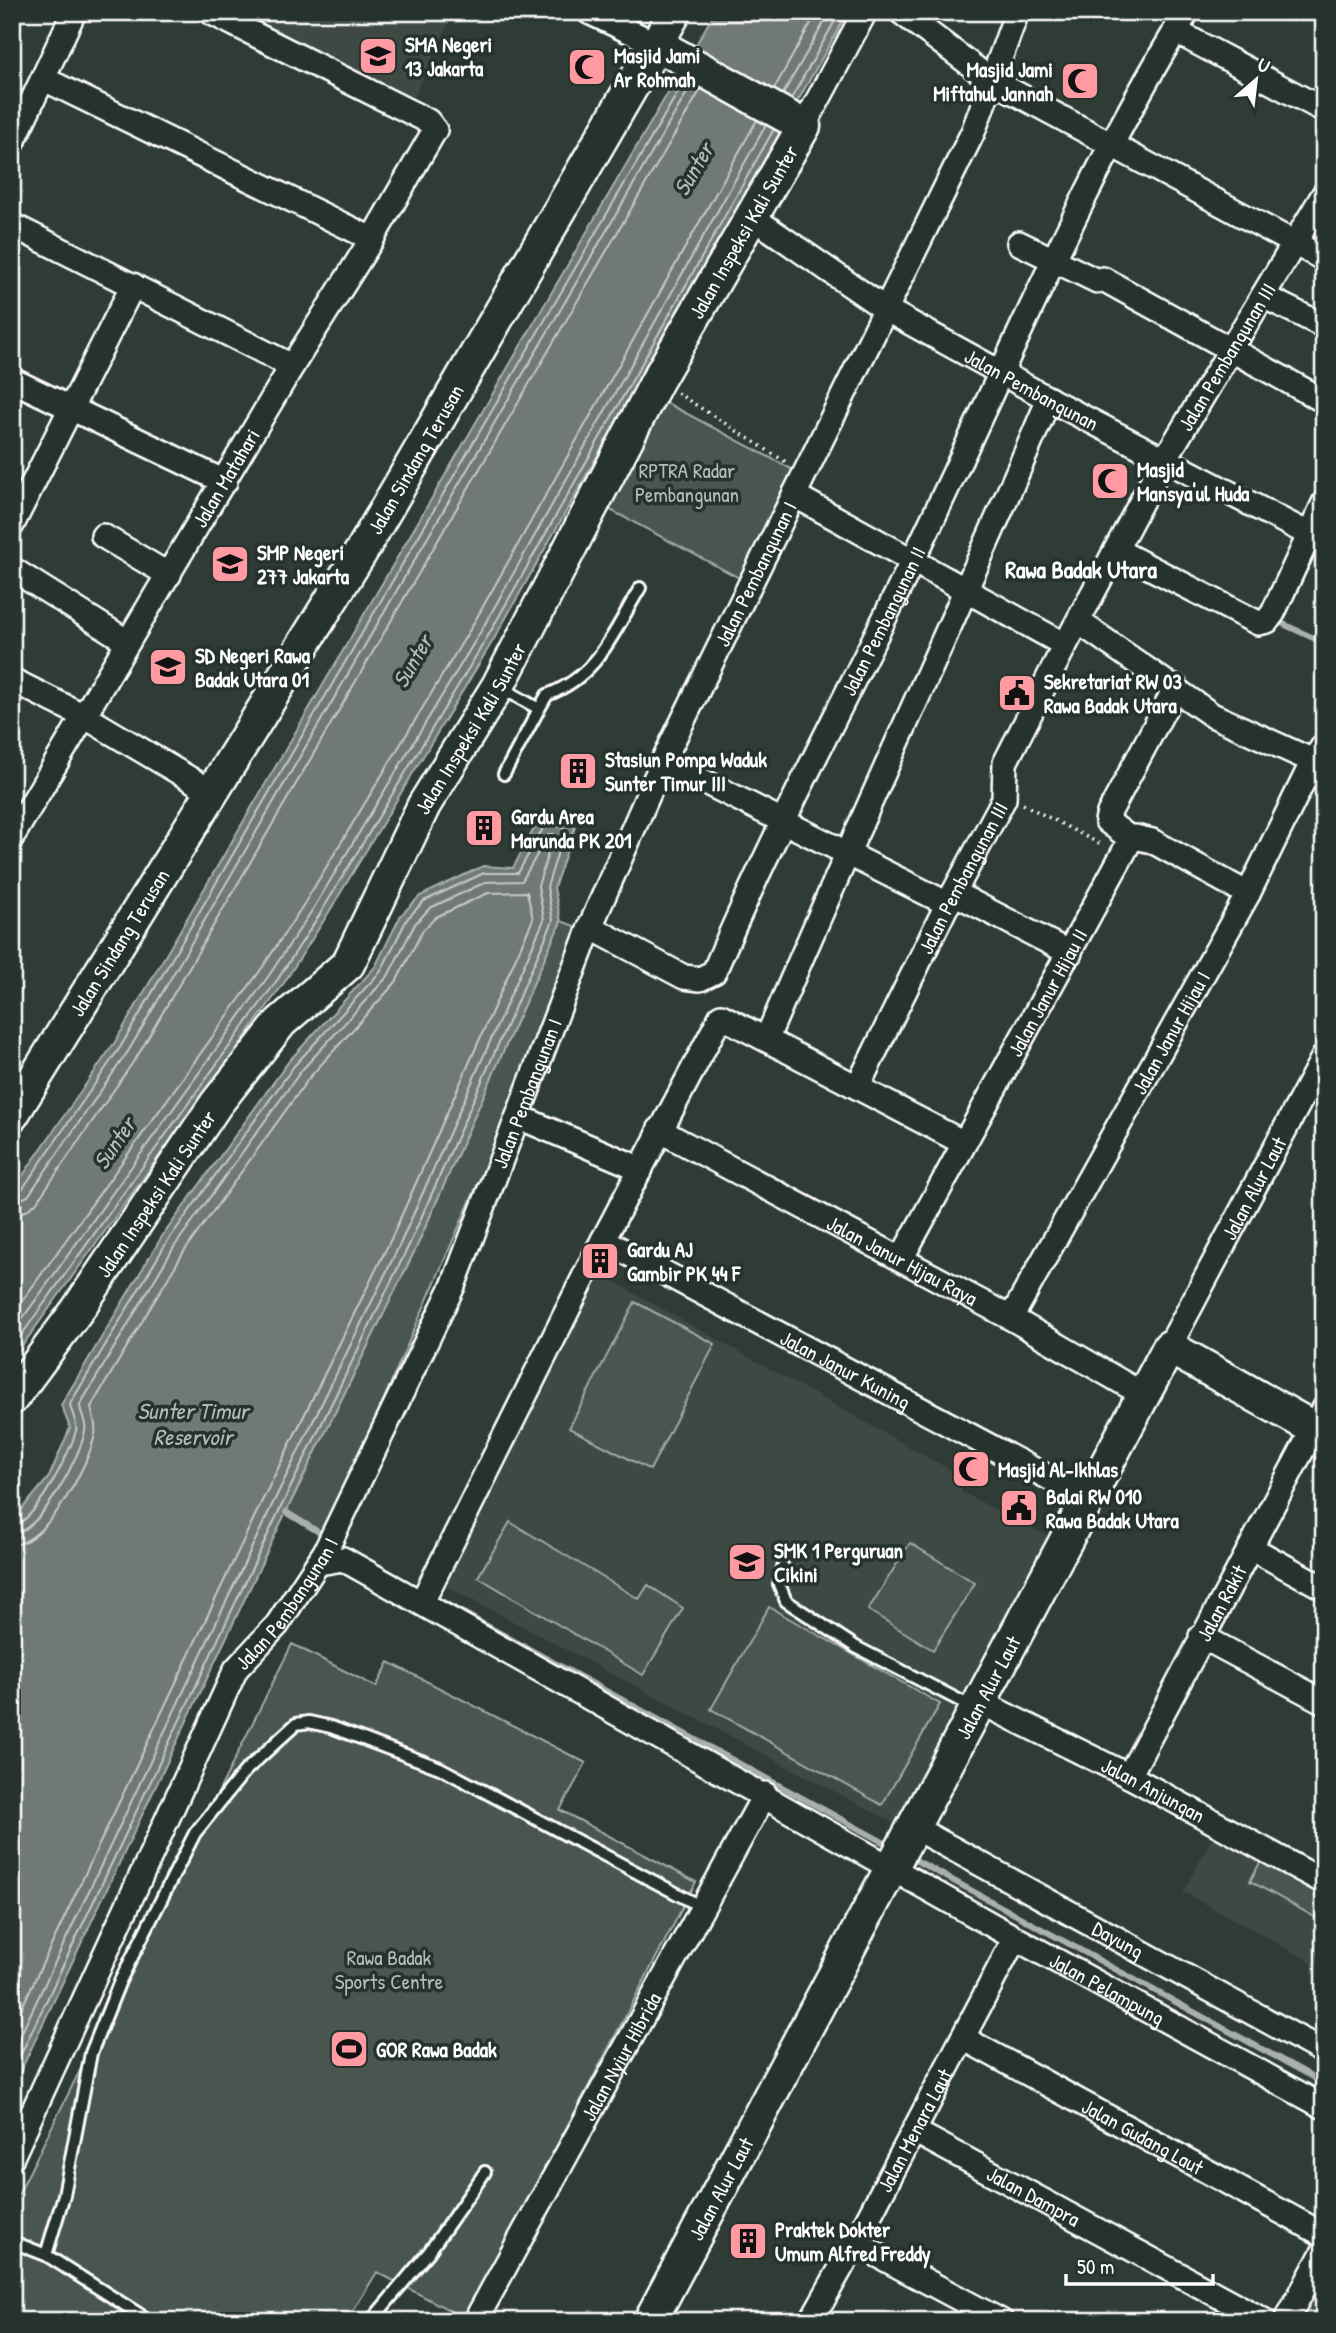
<svg xmlns="http://www.w3.org/2000/svg" width="1336" height="2333" font-family="'Patrick Hand',sans-serif">
	<rect width="100%" height="100%" fill="#2f3b35"/>
	<filter id="ink" filterUnits="userSpaceOnUse"><feTurbulence type="fractalNoise" baseFrequency=".0143" numOctaves="2"/><feDisplacementMap in="SourceGraphic" scale="14" xChannelSelector="R" yChannelSelector="G"/><feConvolveMatrix kernelMatrix="1 2 1 2 8 2 1 2 1" color-interpolation-filters="sRGB"/></filter>
	<g filter="url(#ink)">
		<path fill="#3c4842" d="M232 12H454L413 99Z
			M593 1270 965 1478 961 1492 1058 1541 973 1700 894 1823 440 1583Z
			M1218 1827 1324 1884V1969L1183 1892Z
			M1324 2258V2321H1289Z"/>
		<path fill="#4a544f" stroke="#a4aaa7" stroke-width="2" d="M657 398 799 473 743 580 601 505Z
			M561 921 588 931 324 1536 286 1512 416 1248Z
			M635 1302 715 1344 650 1470 569 1428Z
			M510 1522 639 1599 648 1585 683 1608 643 1675 478 1577Z
			M910 1543 975 1583 933 1650 868 1610Z
			M769 1607 940 1704 882 1805 711 1709Z
			M292 1644 376 1687 389 1662 586 1763 560 1810 696 1882 466 2319 377 2272 347 2321H12V2207Z
			M1262 1859 1324 1894 1322 1921 1250 1881Z"/>
		<path fill="#707975" stroke="#a9afac" stroke-width="2" d="M715 12H848L494 639 326 917 284 983 12 1360V1191L115 1042Z
			M544 810 575 827 554 888 561 921 416 1248 286 1512 12 2089V1521L49 1477 70 1428 61 1405 161 1238 289 1061 375 967 401 915 420 896 483 866 513 868Z"/>
		<g fill="none" stroke-linecap="round" stroke-linejoin="round">
			<path stroke="#c6c9c8" stroke-width="2" d="M774 89 817 12
				M783 94 830 12
				M791 99 840 12
				M12 1194 21 1191 121 1046 685 80
				M12 1203 28 1196 129 1050 692 84
				M12 1214 26 1211 36 1203 138 1055 701 89
				M12 1315 262 968 304 904 472 626 757 120
				M12 1333 270 974 313 909 481 631 766 125
				M12 1348 278 979 320 914 488 636 774 129
				M12 1526C35 1523 70 1453 76 1431 78 1423 71 1413 70 1404L167 1242 294 1066 381 971 407 919 424 901 484 873H518L547 821 565 829 547 887 553 921 409 1245 280 1509 12 2073
				M12 1534C40 1533 80 1457 85 1431 87 1422 80 1413 80 1405L174 1247 301 1071 388 976 415 924 430 908 486 882 522 881 549 834H554L538 886 544 920 401 1242 272 1505 12 2053
				M12 1545C47 1544 89 1465 95 1434 97 1424 92 1416 91 1407L183 1253 309 1078 396 982 423 930 436 917 488 893 527 892 533 919 392 1237 262 1501 12 2028"/>
			<path stroke="#a9afac" stroke-width="6" d="M1306 569 1318 544
				M1282 616 1279 622 1324 643
				M286 1512 351 1552
				M432 1596 892 1847
				M908 1856 1324 2083"/>
			<g stroke="#fff" stroke-width="16">
				<path id="lane" d="M500 687 539 709 547 695C598 676 613 633 640 588
					M504 774 539 709
					M783 1567 779 1584 786 1601 856 1647 974 1708
					M18 2244 46 2255 150 2321
					M46 2255 64 2195 91 2053 120 1981 195 1833 245 1771 296 1724 309 1722 331 1727 440 1768 702 1907
					M371 2321 429 2252 485 2172"/>
			</g>
			<g stroke="#fff" stroke-width="28">
				<g id="street">
					<path d="M589 12 658 45"/>
					<path d="M901 12 991 80 1324 259"/>
					<path d="M1175 31 1324 110"/>
					<path d="M44 79 372 239"/>
					<path d="M804 126 865 12"/>
					<path d="M12 144 74 12"/>
					<path id="s1" d="M752 217 885 309 1056 403 1324 542"/>
					<path d="M12 225 292 366"/>
					<path d="M1019 243 1097 281 1103 279 1324 401"/>
					<path d="M1263 296 1324 326"/>
					<path d="M12 380 225 482"/>
					<path d="M794 495 1065 645"/>
					<path d="M12 525 133 285"/>
					<path d="M103 536 169 575"/>
					<path d="M1116 550 1258 623 1267 621 1273 613 1324 503"/>
					<path d="M12 569 128 642"/>
					<path d="M1079 622 1212 715 1313 761"/>
					<path d="M12 680 84 716 212 792"/>
					<path d="M663 761 948 904"/>
					<path id="s2" d="M12 837 292 366 372 239 435 130 428 121 210 12"/>
					<path d="M1131 839 1107 821 1109 813 1176 687"/>
					<path d="M954 893 1070 953"/>
					<path id="s3" d="M590 927 684 977 700 979 714 972C774 831 847 697 913 560 1002 377 1079 186 1187 12"/>
					<path d="M767 1038C858 823 958 614 1049 399"/>
					<path id="s4" d="M858 1086 945 909 1004 799 1005 763 1061 653 1156 474 1324 194"/>
					<path d="M519 1117 641 1169"/>
					<path id="s5" d="M659 1130 1011 1318 1144 1395"/>
					<path id="s6" d="M603 1240 1089 1499"/>
					<path id="s7" d="M901 1259 1131 839 1135 837 1152 841 1248 894"/>
					<path id="s8" d="M1011 1318 1248 894 1313 761 1324 745"/>
					<path id="s9" d="M1169 1347 1324 1056"/>
					<path d="M1251 1548 1324 1588"/>
					<path id="s10" d="M319 1563 343 1559 1015 1938 1324 2107"/>
					<path d="M422 1602 593 1259 721 1016 964 1143"/>
					<path d="M1201 1636 1324 1702"/>
					<path id="s11" d="M982 1703 1129 1776 1324 1882"/>
					<path id="s12" d="M1129 1776 1324 1409"/>
					<path id="s13" d="M913 1827 1324 2052"/>
					<path id="s14" d="M963 2038 1324 2235"/>
					<path id="s15" d="M914 2131 1265 2321"/>
					<path id="s16" d="M12 2157 236 1669 277 1625 325 1552 453 1286 590 927 663 761 973 132 1017 12"/>
					<path d="M855 2243 1001 2321"/>
					<path id="s17" d="M480 2321 479 2314 765 1794"/>
					<path id="s18" d="M811 2321 855 2243 1015 1938"/>
					<path d="M1286 2321 1324 2251"/>
				</g>
			</g>
			<g stroke="#fff" stroke-width="37">
				<g id="secondary">
					<path id="s19" d="M12 1115 364 547 675 12"/>
					<path id="s20" d="M12 1398 78 1309 216 1104 281 1022 348 964 424 805 498 686 657 381 804 126 658 45"/>
					<path id="s21" d="M650 2321 1169 1347 1324 1434"/>
				</g>
			</g>
			<path stroke="#fff" stroke-width="3.5" stroke-dasharray="2 5" stroke-linecap="butt" d="M677 393 789 464
				M1023 804 1100 844"/>
			<use href="#lane" stroke="#26332d" stroke-width="10"/>
			<use href="#street" stroke="#26332d" stroke-width="23"/>
			<use href="#secondary" stroke="#26332d" stroke-width="32"/>
		</g>
	</g>
	<defs>
		<g id="school-square" transform="scale(2.0125)"><rect x="-9" y="-9" width="18" height="18" rx="4" fill="#ff9aa2" stroke="#26332d"/><path d="M0-5L7-2L0 1L-7-2ZM-4 1L0 2.5L4 1V4Q0 6-4 4Z" fill="#111"/></g>
		<g id="mosque-square" transform="scale(2.0125)"><rect x="-9" y="-9" width="18" height="18" rx="4" fill="#ff9aa2" stroke="#26332d"/><path d="M3.5-4.9A6 6 0 1 0 3.5 4.9A5 5 0 1 1 3.5-4.9Z" fill="#111"/></g>
		<g id="civic-square" transform="scale(2.0125)"><rect x="-9" y="-9" width="18" height="18" rx="4" fill="#ff9aa2" stroke="#26332d"/><path d="M-.6-6.5H3V-4.5H.6V-3L4-1V1h2V6H-6V1h2V-1L-.6-3ZM-1.2 2.5V6h2.4V2.5Z" fill="#111"/></g>
		<g id="building-square" transform="scale(2.0125)"><rect x="-9" y="-9" width="18" height="18" rx="4" fill="#ff9aa2" stroke="#26332d"/><path d="M-4-6H4V6H1V3H-1V6H-4ZM-2.5-4.3h1.7v1.8h-1.7ZM.8-4.3h1.7v1.8H.8ZM-2.5-1h1.7V.8h-1.7ZM.8-1h1.7V.8H.8Z" fill="#111"/></g>
		<g id="stadium-square" transform="scale(2.0125)"><rect x="-9" y="-9" width="18" height="18" rx="4" fill="#ff9aa2" stroke="#26332d"/><path d="M0-5a6.5 5 0 1 0 0 10a6.5 5 0 1 0 0-10ZM-3.5-1.8h7v3.6h-7Z" fill="#111"/></g>
	</defs>
	<g fill-rule="evenodd">
		<use href="#school-square" x="378" y="56"/>
		<use href="#mosque-square" x="587" y="67"/>
		<use href="#mosque-square" x="1080" y="81"/>
		<use href="#mosque-square" x="1110" y="481"/>
		<use href="#school-square" x="230" y="564"/>
		<use href="#school-square" x="168" y="667"/>
		<use href="#civic-square" x="1017" y="693"/>
		<use href="#building-square" x="578" y="771"/>
		<use href="#building-square" x="484" y="828"/>
		<use href="#building-square" x="600" y="1261"/>
		<use href="#mosque-square" x="971" y="1469"/>
		<use href="#civic-square" x="1019" y="1508"/>
		<use href="#school-square" x="747" y="1562"/>
		<use href="#stadium-square" x="349" y="2049"/>
		<use href="#building-square" x="748" y="2241"/>
	</g>
	<g text-anchor="middle" dominant-baseline="central" stroke-width="7" stroke-linejoin="round" paint-order="stroke">
		<g font-size="21" font-weight="bold" fill="#fff" stroke="#26332d" text-anchor="start">
			<text x="405" y="44">SMA Negeri<tspan x="405" dy="24">13 Jakarta</tspan></text>
			<text x="614" y="55">Masjid Jami<tspan x="614" dy="24">Ar Rohmah</tspan></text>
			<text x="1053" y="69" text-anchor="end">Masjid Jami<tspan x="1053" dy="24">Miftahul Jannah</tspan></text>
			<text x="1137" y="469">Masjid<tspan x="1137" dy="24">Mansya'ul Huda</tspan></text>
			<text x="257" y="552">SMP Negeri<tspan x="257" dy="24">277 Jakarta</tspan></text>
			<text x="195" y="655">SD Negeri Rawa<tspan x="195" dy="24">Badak Utara 01</tspan></text>
			<text x="1044" y="681">Sekretariat RW 03<tspan x="1044" dy="24">Rawa Badak Utara</tspan></text>
			<text x="605" y="759">Stasiun Pompa Waduk<tspan x="605" dy="24">Sunter Timur III</tspan></text>
			<text x="511" y="816">Gardu Area<tspan x="511" dy="24">Marunda PK 201</tspan></text>
			<text x="627" y="1249">Gardu AJ<tspan x="627" dy="24">Gambir PK 44 F</tspan></text>
			<text x="998" y="1469">Masjid Al-Ikhlas</text>
			<text x="1046" y="1496">Balai RW 010<tspan x="1046" dy="24">Rawa Badak Utara</tspan></text>
			<text x="774" y="1550">SMK 1 Perguruan<tspan x="774" dy="24">Cikini</tspan></text>
			<text x="376" y="2049">GOR Rawa Badak</text>
			<text x="775" y="2229">Praktek Dokter<tspan x="775" dy="24">Umum Alfred Freddy</tspan></text>
		</g>
		<g font-size="21" fill="#fff" stroke="#26332d">
			<text stroke="none"><textPath href="#s20" startOffset="1384">Jalan Inspeksi Kali Sunter</textPath></text>
			<text stroke="none"><textPath href="#s4" startOffset="821">Jalan Pembangunan III</textPath></text>
			<text stroke="none"><textPath href="#s1" startOffset="329">Jalan Pembangunan</textPath></text>
			<text stroke="none"><textPath href="#s19" startOffset="770">Jalan Sindang Terusan</textPath></text>
			<text stroke="none"><textPath href="#s2" startOffset="418">Jalan Matahari</textPath></text>
			<text stroke="none"><textPath href="#s16" startOffset="1754">Jalan Pembangunan I</textPath></text>
			<text stroke="none"><textPath href="#s3" startOffset="528">Jalan Pembangunan II</textPath></text>
			<text stroke="none"><textPath href="#s20" startOffset="817">Jalan Inspeksi Kali Sunter</textPath></text>
			<text stroke="none"><textPath href="#s4" startOffset="233">Jalan Pembangunan III</textPath></text>
			<text stroke="none"><textPath href="#s19" startOffset="203">Jalan Sindang Terusan</textPath></text>
			<text stroke="none"><textPath href="#s7" startOffset="304">Jalan Janur Hijau II</textPath></text>
			<text stroke="none"><textPath href="#s8" startOffset="327">Jalan Janur Hijau I</textPath></text>
			<text stroke="none"><textPath href="#s16" startOffset="1186">Jalan Pembangunan I</textPath></text>
			<text stroke="none"><textPath href="#s9" startOffset="180">Jalan Alur Laut</textPath></text>
			<text stroke="none"><textPath href="#s20" startOffset="250">Jalan Inspeksi Kali Sunter</textPath></text>
			<text stroke="none"><textPath href="#s5" startOffset="276">Jalan Janur Hijau Raya</textPath></text>
			<text stroke="none"><textPath href="#s6" startOffset="275">Jalan Janur Kuning</textPath></text>
			<text stroke="none"><textPath href="#s16" startOffset="620">Jalan Pembangunan I</textPath></text>
			<text stroke="none"><textPath href="#s12" startOffset="196">Jalan Rakit</textPath></text>
			<text stroke="none"><textPath href="#s21" startOffset="718">Jalan Alur Laut</textPath></text>
			<text stroke="none"><textPath href="#s11" startOffset="192">Jalan Anjungan</textPath></text>
			<text stroke="none"><textPath href="#s13" startOffset="234">Dayung</textPath></text>
			<text stroke="none"><textPath href="#s10" startOffset="901">Jalan Pelampung</textPath></text>
			<text stroke="none"><textPath href="#s17" startOffset="301">Jalan Nyiur Hibrida</textPath></text>
			<text stroke="none"><textPath href="#s18" startOffset="217">Jalan Menara Laut</textPath></text>
			<text stroke="none"><textPath href="#s14" startOffset="205">Jalan Gudang Laut</textPath></text>
			<text stroke="none"><textPath href="#s21" startOffset="150">Jalan Alur Laut</textPath></text>
			<text stroke="none"><textPath href="#s15" startOffset="136">Jalan Dampra</textPath></text>
		</g>
		<g font-size="21" fill="#b7bbb9" stroke="#26332d">
			<text x="687" y="470">RPTRA Radar<tspan x="687" dy="24">Pembangunan</tspan></text>
			<text x="389" y="1957">Rawa Badak<tspan x="389" dy="24">Sports Centre</tspan></text>
		</g>
		<g font-size="23" font-style="italic" fill="#b8bcba" stroke="#26332d">
			<text transform="translate(693 169) rotate(-60)">Sunter</text>
			<text transform="translate(412 661) rotate(-60)">Sunter</text>
			<text transform="translate(114 1143) rotate(-56)">Sunter</text>
			<text x="193" y="1410">Sunter Timur<tspan x="193" dy="26">Reservoir</tspan></text>
		</g>
		<g font-size="24" font-weight="bold" fill="#fff" stroke="#26332d">
			<text x="1081" y="569">Rawa Badak Utara</text>
		</g>
	</g>
	<rect width="1336" height="2333" fill="none" stroke="#26332d" stroke-width="42"/>
	<rect x="21" y="21" width="1294" height="2291" fill="none" stroke="#fff" stroke-width="2.5" filter="url(#ink)"/>
	<g transform="translate(1256 80) rotate(28)" stroke="#26332d" stroke-width="5" paint-order="stroke">
	<path d="M0-5L12 26L0 18L-12 26Z" fill="#ffffff"/>
	<text y="-10" font-size="19" font-weight="bold" text-anchor="middle" fill="#ffffff">U</text>
	</g>
	<path d="M1066 2274v10h147v-10" fill="none" stroke="#ffffff" stroke-width="3.5"/>
	<text x="1077" y="2274" font-size="21" fill="#ffffff" stroke="#26332d" stroke-width="5" paint-order="stroke">50 m</text>
</svg>
